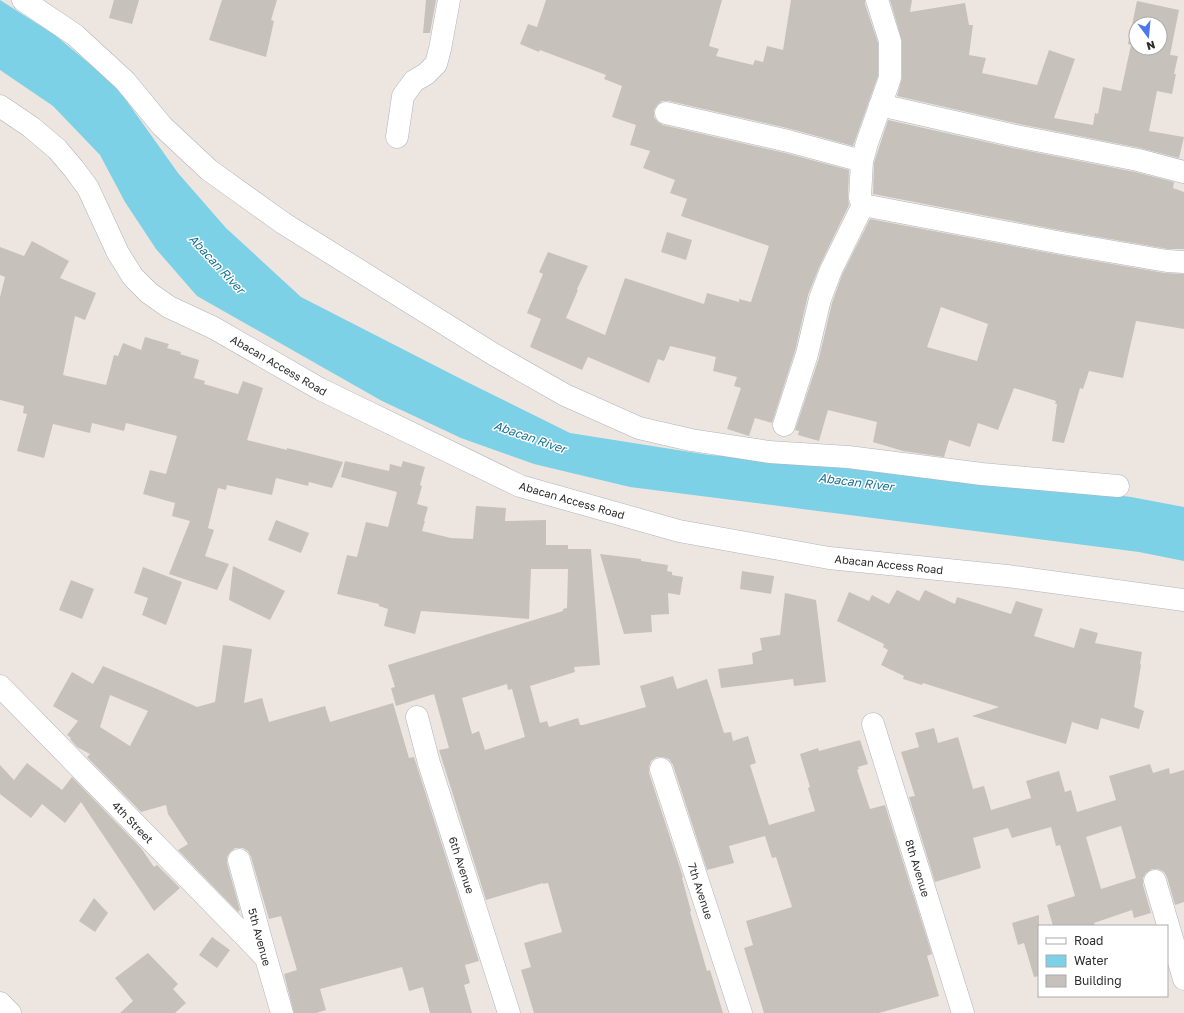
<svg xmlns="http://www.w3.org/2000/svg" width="1184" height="1013" font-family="'Golos Text',sans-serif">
	<rect width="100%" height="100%" fill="#ede6e0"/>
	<path fill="#7cd1e6" d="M0 0 55 35 116 86 178 173 226 228 301 297 463 380 570 433 709 455 916 469 1131 497 1184 507V561L1139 552 630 487 534 464 461 438 382 401 197 296 156 249 125 202 100 155 53 106 0 70Z"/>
	<path fill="#c6c1bb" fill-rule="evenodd" d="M114 0H139L132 24 109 18Z
		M222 0H277L271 20 274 21 266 57 209 40Z
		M426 0H436L430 33H423Z
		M546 0H722L709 46 719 49 716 56 753 65 755 60 763 62 767 46 783 50 791 0H865V4L878 43V76L853 146 791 129 669 101H662L657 105 654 110V117L658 122 663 125 785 153 849 170 848 197 849 205 820 265 808 295 795 351 772 423 755 418 749 436 727 429 741 388 734 386 737 377 713 371 716 357 670 346 664 361 658 359 649 383 588 357 582 370 530 347 541 319 527 313 543 274 539 272 548 252 588 266 577 289 578 290 566 318 605 335 625 278 704 304 707 293 739 302V299L751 302 769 246 681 216 687 199 670 193 675 180 643 168 650 151 630 145 636 125 612 117 622 86 604 79 606 75 540 50 539 52 520 44 528 24 537 27Z
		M890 0H912L910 12 965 3 969 25H973L969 55 986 58 982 73 1037 85 1049 50 1075 59 1054 118 1093 125 1095 113 1098 114 1103 87 1121 91 1131 45 1128 44 1137 1 1179 10 1170 55 1178 56 1174 74H1176L1172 94 1157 91 1149 131 1184 137 1179 158 1140 148 1019 124 897 96 902 78V41ZM1136 24H1160V48H1136Z
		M888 120 1013 148 1135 172 1174 182 1173 188 1184 192V249H1168L1064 231 873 194 874 163Z
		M870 219 1060 255 1165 273 1184 274V329L1136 321 1123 378 1089 371 1083 389 1080 388 1064 443 1052 441 1057 404H1055L1056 401 1014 388 998 430 978 423 970 447 949 440 944 457 903 451 873 442 877 422 828 410 819 441 798 435 799 431 795 430 819 358 832 303 842 275ZM941 307 988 324 977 361 927 347Z
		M667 232 692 240 686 260 661 252Z
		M32 241 69 261 60 278 96 293 85 320 75 316 63 375 106 385 114 355 118 356 123 343 141 350 145 337 169 344 167 348 181 352 180 354 199 360 194 378 205 381 204 384 238 394 243 381 263 388 247 440 287 450V448L343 462 332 488 309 482 308 486 276 478 272 495 227 485 226 490 218 488 208 528 214 530 205 556 229 564 217 590 169 574 190 521 172 516 175 503 143 494 150 470 166 474 177 436 126 423 124 431 92 423 90 433 53 424 44 458 17 451 27 414 23 413 24 406 0 400V297L5 277 0 275V247L24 256Z
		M345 461 389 471 390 464 401 467 403 461 425 467 420 485 422 486 417 504 428 507 424 521H425L422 531 451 538 473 539 476 506 506 508 505 521 546 520V545H568V549H591L600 665 574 667 575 672 530 686 540 723 547 721 549 727 578 718 580 725H583L646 707 640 686 673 676 677 689 707 679 724 733 731 732 733 741 748 736 756 763 750 765 769 825 815 811 808 788 810 787 800 754 818 748 819 751 860 740 868 764 858 767 859 769 857 770 870 809 885 805 932 954 927 956 939 996 879 1013H764L744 948 753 945 746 921 792 907 776 857 772 858 765 836 729 846 734 863 707 870 673 765 669 759 663 757H657L651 761 649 767V773L683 877 682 878 691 911 690 912 707 971 710 970 723 1013H534L521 970 531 967 524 943 562 932 548 883 543 884V883L486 900 439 750 449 748 434 694 396 706 391 688 395 687 388 665 563 611V609L567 608 568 569H531L529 619 421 611 415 634 384 626 388 609 379 606V604L337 594 347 555 357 557 366 522 388 527 397 492 341 477ZM507 684 508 690 512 689 525 737 485 750 479 731 472 734 462 698Z
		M276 520 309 533 301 553 268 540Z
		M600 554 641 559V561L668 565 667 571 672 572V575L683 577 680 595 668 593 669 614 651 615 652 632 624 634Z
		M233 566 285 591 270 620 229 600Z
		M143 567 182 582 166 625 142 615 148 598 134 593Z
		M742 571 774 576 771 594 740 589Z
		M71 580 94 589 82 619 59 610Z
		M897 590 919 601 925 590 955 604 957 597 1011 614 1016 601 1043 609 1034 636 1074 648 1080 628 1098 633 1095 643 1142 652 1140 664 1141 665 1134 707 1144 711 1139 729 1101 718 1098 730 1072 722 1066 744 972 716 999 707 923 683 922 685 903 679 904 676 881 665 888 650 883 647 884 644 837 621 849 592 869 601 872 595 889 604Z
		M785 593 816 600 826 682 794 686 793 679 721 688 718 669 753 664 752 653 762 650 760 638 780 635Z
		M223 645 252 649 244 703 262 698 269 722 325 706 330 722 393 703 409 758 414 757 479 961 465 965 470 983 464 985 472 1013H430L423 987 409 991 402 967 320 989 326 1010 316 1013H294L284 974 297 970 281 916 269 919 251 857 248 851 243 848H235L230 852 227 857V863L240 910 238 912 178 850 188 844 168 814 166 805 141 812 87 757 90 754 77 747 70 739 71 738 67 735 78 721 53 706 72 672 93 684 103 666 157 689 197 707 215 702ZM110 695 148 711 130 746 100 727Z
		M934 728 938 743 958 737 973 789 984 786 991 810 1031 798 1026 781 1059 771 1065 792 1071 790 1077 812 1116 800 1109 776 1150 764 1153 773 1169 768 1170 774 1184 770V902L1175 905 1167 877 1164 872 1158 869H1152L1146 873 1143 878V885L1151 913 1134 918 1132 910 1094 923 1095 926H1053L1047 905 1075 896 1060 845 1056 846 1051 827 1012 838 1008 828 973 838 981 868 935 882 909 797 915 796 901 752 919 747 915 733ZM1121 826 1136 878 1101 889 1086 837Z
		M27 763 62 790 72 777 141 848 154 867 157 865 180 888 154 911 81 802 65 823 42 804 31 818 0 794V765L14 780Z
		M94 898 108 913 95 932 79 921Z
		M1039 915V976L1034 977 1024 943 1018 945 1012 923Z
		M212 937 230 950 217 968 199 955Z
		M148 953 178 984 173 989 186 1003 175 1013H120L133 1001 115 978Z"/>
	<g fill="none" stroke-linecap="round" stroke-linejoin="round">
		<g stroke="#b0b3bc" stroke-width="23">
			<path id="minor" d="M23 0 75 35 125 81 162 126 209 170 283 223 493 354 565 395 639 428 691 440 769 452 848 457 982 474 1118 486
				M877 0 890 41V78L867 143 862 161 860 198 863 205 1062 243 1167 261 1184 262
				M880 105 1016 136 1138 160 1184 172
				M0 106 31 127 57 149 74 169 88 188 118 253 133 277 149 293 169 307 214 328 320 389 520 486 679 531 829 558 1007 576 1184 600
				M666 113 788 141 862 161
				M397 137 403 96 414 81 426 74 436 64 440 49 449 0
				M784 425 807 354 820 299 831 270 863 205
				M0 686 242 933 266 958
				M417 717 429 763 509 1013
				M873 724 963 1013
				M661 769 741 1013
				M239 860 266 958 282 1013
				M1155 881 1184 979
				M0 1003 10 1013"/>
		</g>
		<use href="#minor" stroke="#fff" stroke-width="22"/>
	</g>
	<g text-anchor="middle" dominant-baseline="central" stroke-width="3" stroke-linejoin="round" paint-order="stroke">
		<g font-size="11" fill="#2c2c2c" stroke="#fff">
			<text transform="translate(279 365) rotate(30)">Abacan Access Road</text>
			<text transform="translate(572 500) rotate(16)">Abacan Access Road</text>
			<text transform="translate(889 564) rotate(6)">Abacan Access Road</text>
			<text transform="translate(133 822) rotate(46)">4th Street</text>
			<text transform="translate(462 865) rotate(72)">6th Avenue</text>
			<text transform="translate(918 868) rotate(73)">8th Avenue</text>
			<text transform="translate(701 891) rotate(72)">7th Avenue</text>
			<text transform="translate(260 937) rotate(75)">5th Avenue</text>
		</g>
		<g font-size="12" font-style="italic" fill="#187395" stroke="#fff">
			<text transform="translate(217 264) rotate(47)">Abacan River</text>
			<text transform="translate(530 437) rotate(19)">Abacan River</text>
			<text transform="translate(856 482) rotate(7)">Abacan River</text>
		</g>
	</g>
	<rect x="1038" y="925" width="130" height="72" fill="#ffffff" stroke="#ababab"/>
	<rect x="1046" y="938" width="20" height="6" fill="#ffffff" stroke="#ababab"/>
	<text x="1074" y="945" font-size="12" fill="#2c2c2c">Road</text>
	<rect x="1046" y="955" width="20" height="12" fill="#7cd1e6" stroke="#ababab"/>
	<text x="1074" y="965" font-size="12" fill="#2c2c2c">Water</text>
	<rect x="1046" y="975" width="20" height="12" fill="#c6c1bb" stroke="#ababab"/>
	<text x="1074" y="985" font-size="12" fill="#2c2c2c">Building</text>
	<g transform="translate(1148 36) rotate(164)"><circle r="19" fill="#ffffff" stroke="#ababab"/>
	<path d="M0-3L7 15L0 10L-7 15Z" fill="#4d76ed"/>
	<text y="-6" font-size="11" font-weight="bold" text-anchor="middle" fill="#2c2c2c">N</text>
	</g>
</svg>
